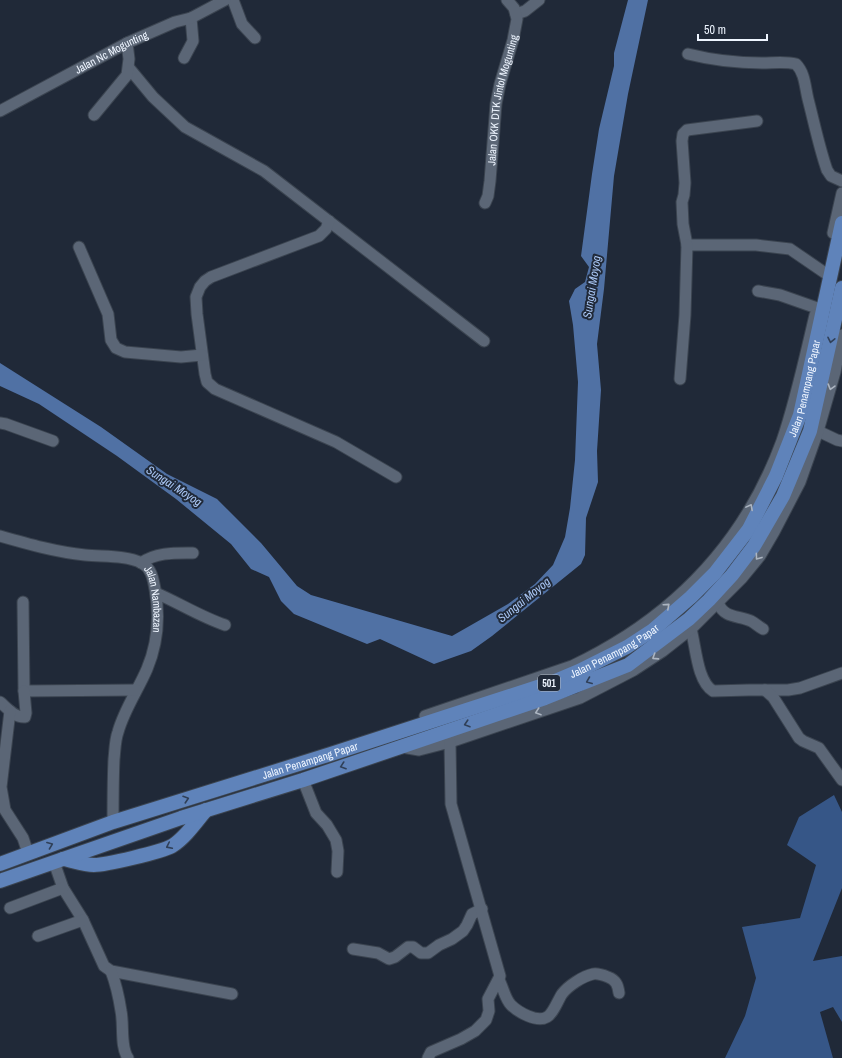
<svg xmlns="http://www.w3.org/2000/svg" width="842" height="1058" font-family="'Archivo Narrow',sans-serif">
	<rect width="100%" height="100%" fill="#202938"/>
	<path fill="#365687" d="M834 795 842 812V888L813 961 842 956V1022L833 1007 820 1012 833 1058H725L745 1016 756 978 742 927 800 918 816 865 787 845 799 817Z"/>
	<path fill="#5071a4" d="M628 0H648L628 94 614 176 604 289 597 344 601 390 597 451 598 482 586 518 585 555 581 564 492 636 471 651 434 664 380 639 367 644 294 614 281 601 269 577 251 569 231 544 176 499 117 456 39 404 0 386V363L101 427 167 474 217 499 261 543 297 586 311 595 452 636 508 604 535 584 553 565 565 537 570 508 575 460 578 382 573 325 569 301 575 289 585 282 589 267 581 256 592 174 599 129 614 66V53Z"/>
	<g fill="none" stroke-linecap="round" stroke-linejoin="round">
		<g stroke="#3b4450" stroke-width="13">
			<g id="minor">
				<path d="M233 0 242 24 255 38"/>
				<path d="M516 14 525 11 539 0"/>
				<path d="M688 54C712 60 737 63 762 63 773 63 785 61 796 64 805 73 805 87 808 99 814 122 819 147 827 170L831 176 842 181"/>
				<path d="M184 58 193 41 191 18"/>
				<path d="M129 68 153 97 185 127 264 171 484 341"/>
				<path id="s1" d="M0 111 127 43 175 22 191 18 225 0"/>
				<path d="M94 115 127 75 129 59 127 43"/>
				<path d="M757 121 687 130 683 134 682 141 685 183 684 195 682 202 683 224 687 245H756L790 249 825 273"/>
				<path id="s2" d="M485 203 488 196 490 181 496 104 500 84 513 40 517 19 514 8 507 0"/>
				<path d="M329 221 326 229 319 236 211 277 205 281 200 287 196 297 197 314 205 374 207 382 215 389 336 442 396 477"/>
				<path d="M833 233 842 193"/>
				<path d="M79 247 108 314 111 340 116 348 125 352 181 357 202 355"/>
				<path d="M758 291 780 295 817 308"/>
				<path d="M680 379 685 315 687 245"/>
				<path d="M0 423 6 424 53 441"/>
				<path d="M818 431 837 440 842 441"/>
				<path id="s3" d="M0 536C28 544 56 552 85 555 103 557 125 555 142 563 152 569 153 579 155 589 160 617 158 643 147 669 138 690 124 710 118 732 115 740 115 750 114 759 113 780 113 801 113 822"/>
				<path d="M141 563C156 552 176 553 193 553"/>
				<path d="M156 593C179 603 201 617 225 625"/>
				<path d="M23 602 24 691 136 690"/>
				<path d="M718 603C725 619 738 615 751 621 755 623 759 627 763 629"/>
				<path d="M691 629C696 647 697 681 713 691L749 690H788L800 688 842 673"/>
				<path d="M765 690 773 697 799 738 803 741 819 748 842 780"/>
				<path d="M0 702C7 708 15 718 25 717L26 713 24 691"/>
				<path d="M10 711 1 787 5 810 23 838 28 853"/>
				<path d="M425 716 572 666C671 619 744 545 782 441 796 400 805 357 815 315"/>
				<path d="M402 747 419 750 450 742 580 698 634 670 663 651 691 629 742 578 760 556 774 532 800 482 818 431 835 372 842 335"/>
				<path d="M303 780 316 813 327 825 336 840 338 851 337 872"/>
				<path d="M54 862 63 888 83 920 104 966 111 971 232 994"/>
				<path d="M10 908 63 888"/>
				<path d="M38 936 83 920"/>
				<path d="M353 949 378 953 389 959 395 957 408 947H413L421 953H428L439 945 452 939 463 931 467 925 472 914 482 909"/>
				<path d="M111 971C116 984 119 998 121 1011 124 1025 120 1047 128 1058"/>
				<path d="M499 980C503 987 505 999 511 1005 518 1012 537 1023 547 1017 553 1014 558 1000 562 994 568 986 583 976 593 974 598 973 603 975 608 977 616 980 618 985 619 993"/>
				<path d="M428 1058 431 1052 461 1039 475 1031 486 1020 489 1011 488 999 500 976 451 804 450 742"/>
			</g>
		</g>
		<g stroke="#3b4450" stroke-width="16">
			<g id="major">
				<path d="M63 859C73 861 84 865 94 865 106 865 161 852 172 846 185 838 196 822 206 810"/>
				<path id="s4" d="M0 864 113 822 331 754 553 682 579 671 627 647 653 630 691 597 715 573 749 529 776 476 800 415 842 223"/>
				<path d="M0 881 181 818 303 780 545 698 628 665 689 619 709 600 732 575 754 546 783 496 810 431 842 288"/>
			</g>
		</g>
		<use href="#minor" stroke="#5b6676" stroke-width="11"/>
		<use href="#major" stroke="#5f83ba" stroke-width="14"/>
	</g>
	<defs><path id="oneway-chevron" d="M-2-3.5L2.5 0L-2 3.5" fill="none" stroke-width="1.6" stroke-linecap="round" stroke-linejoin="round"/></defs>
	<g stroke="#304058">
		<use href="#oneway-chevron" transform="translate(831 340) rotate(102)"/>
		<use href="#oneway-chevron" transform="translate(589 681) rotate(158)"/>
		<use href="#oneway-chevron" transform="translate(467 724) rotate(162)"/>
		<use href="#oneway-chevron" transform="translate(343 766) rotate(161)"/>
		<use href="#oneway-chevron" transform="translate(186 799) rotate(-18)"/>
		<use href="#oneway-chevron" transform="translate(50 845) rotate(-21)"/>
		<use href="#oneway-chevron" transform="translate(169 846) rotate(154)"/>
	</g>
	<g stroke="#acb5c1">
		<use href="#oneway-chevron" transform="translate(831 387) rotate(106)"/>
		<use href="#oneway-chevron" transform="translate(750 507) rotate(-62)"/>
		<use href="#oneway-chevron" transform="translate(758 557) rotate(126)"/>
		<use href="#oneway-chevron" transform="translate(667 606) rotate(-42)"/>
		<use href="#oneway-chevron" transform="translate(655 657) rotate(147)"/>
		<use href="#oneway-chevron" transform="translate(538 712) rotate(161)"/>
	</g>
	<g text-anchor="middle" dominant-baseline="central" stroke-width="4" stroke-linejoin="round" paint-order="stroke">
		<rect fill="#202938" stroke="#b0b8c3" stroke-width="1" x="538" y="675" width="22" height="16" rx="3"/>
		<g font-size="10" font-weight="bold" fill="#eef5ff">
			<text x="549" y="683">501</text>
		</g>
		<g font-size="11" fill="#eef5ff" stroke="#202938">
			<text stroke="none"><textPath href="#s1" startOffset="126">Jalan Nc Mogunting</textPath></text>
			<text stroke="none"><textPath href="#s2" startOffset="105">Jalan OKK DTK Jintol Mogunting</textPath></text>
			<text stroke="none"><textPath href="#s4" startOffset="987">Jalan Penampang Papar</textPath></text>
			<text stroke="none"><textPath href="#s3" startOffset="185">Jalan Nambazan</textPath></text>
			<text stroke="none"><textPath href="#s4" startOffset="651">Jalan Penampang Papar</textPath></text>
			<text stroke="none"><textPath href="#s4" startOffset="327">Jalan Penampang Papar</textPath></text>
		</g>
		<g font-size="12" font-style="italic" fill="#aac7f5" stroke="#202938">
			<text transform="translate(592 287) rotate(-81)">Sungai Moyog</text>
			<text transform="translate(174 486) rotate(33)">Sungai Moyog</text>
			<text transform="translate(524 600) rotate(-39)">Sungai Moyog</text>
		</g>
	</g>
	<path d="M698 34v6h69v-6" fill="none" stroke="#eef5ff" stroke-width="2"/>
	<text x="704" y="34" font-size="12" fill="#eef5ff" stroke="#202938" stroke-width="3" paint-order="stroke">50 m</text>
</svg>
